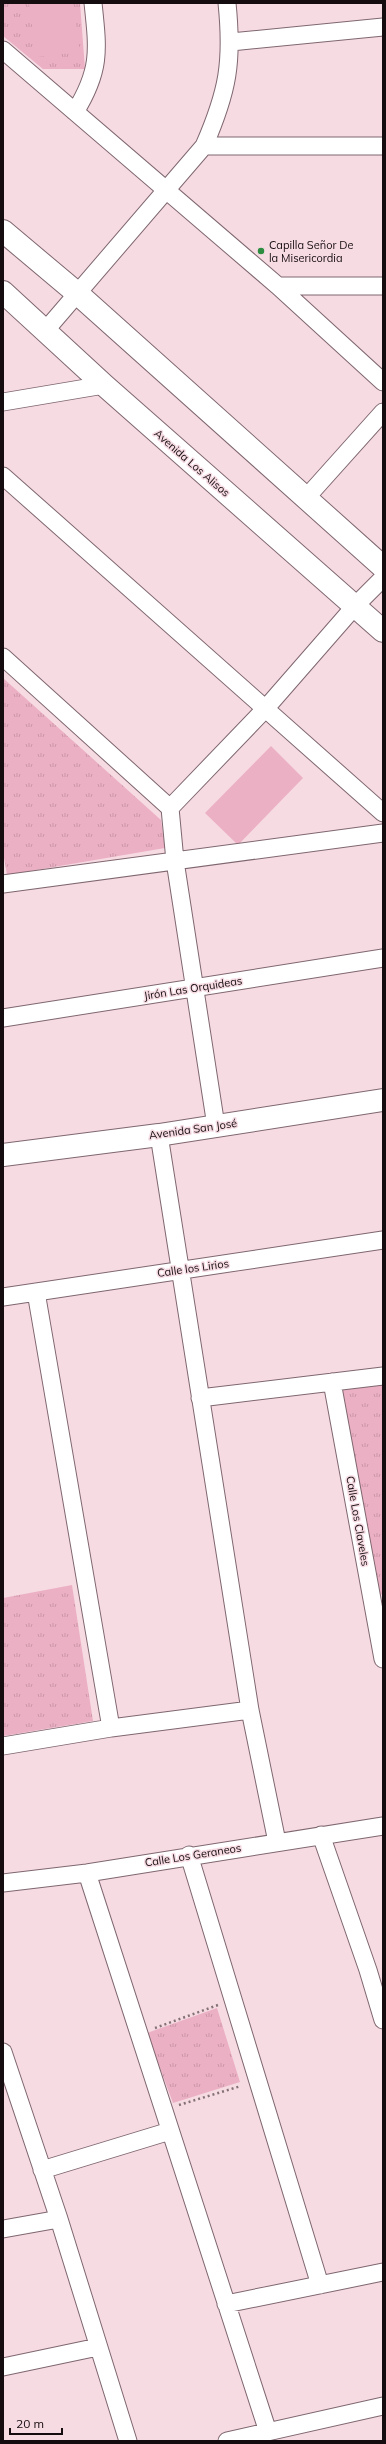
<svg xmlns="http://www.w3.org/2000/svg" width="386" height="2444" font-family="Mulish,sans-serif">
	<defs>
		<pattern id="grass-tufts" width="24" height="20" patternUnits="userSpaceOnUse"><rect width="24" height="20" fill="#ecb0c4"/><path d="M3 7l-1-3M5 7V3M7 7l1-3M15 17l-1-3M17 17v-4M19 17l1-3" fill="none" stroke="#ca96a7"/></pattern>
	</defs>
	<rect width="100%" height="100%" fill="#f6dbe3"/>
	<path fill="url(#grass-tufts)" d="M3 3H80L85 69H43L3 36Z
		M3 678 161 820 165 848 7 875 3 852Z
		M383 1384V1594L379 1595 341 1389Z
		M72 1585 93 1721 3 1736V1598Z
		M217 2008 240 2082 173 2103 147 2033Z"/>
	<path fill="#ecb0c4" d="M29 3H73L80 52 37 57Z
		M271 746 303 778 238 845 205 813Z"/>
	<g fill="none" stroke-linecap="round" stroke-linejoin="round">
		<g stroke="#7f676f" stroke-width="19">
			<path id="street" d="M231 42 383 27
				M3 50 278 286 383 382
				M75 112C101 70 98 50 93 3
				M204 146H383
				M278 286H383
				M45 331 204 146C228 91 233 62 227 3
				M3 402 104 385
				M3 476 383 813
				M306 498 383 412
				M3 657 170 808 175 861 216 1126
				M170 808 266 708 355 606 383 578
				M3 884 383 833
				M3 1018 383 958
				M159 1135 250 1710 277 1842
				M36 1292 111 1728
				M3 1297 383 1240
				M332 1382 383 1659
				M200 1398 383 1376
				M3 1746 111 1728 250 1710
				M321 1835 368 1970 383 2020
				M189 1855 320 2285
				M87 1873 268 2432
				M3 1883 87 1873 383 1826
				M3 2052 59 2219 128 2441
				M42 2170 170 2131
				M3 2229 59 2219
				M226 2304 383 2272
				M3 2367 98 2347
				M227 2441 383 2406"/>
		</g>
		<g stroke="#7f676f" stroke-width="24">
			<path id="secondary" d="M3 231 78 294 383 567
				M3 292 104 385 383 631
				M3 1155 159 1135 383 1100"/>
		</g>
		<path stroke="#837176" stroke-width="2.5" stroke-dasharray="2 3" stroke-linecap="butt" d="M155 2028 218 2005
			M179 2105 241 2086"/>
		<use href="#street" stroke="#fff" stroke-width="17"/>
		<use href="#secondary" stroke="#fff" stroke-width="22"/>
	</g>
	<circle fill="#2c8d40" stroke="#f6dbe3" stroke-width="1.5" cx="261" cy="251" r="4"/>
	<g text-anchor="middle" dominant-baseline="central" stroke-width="3" stroke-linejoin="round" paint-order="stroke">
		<g font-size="11" fill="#150c0f" stroke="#f6dbe3" text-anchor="start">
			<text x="269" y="245">Capilla Señor De<tspan x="269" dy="13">la Misericordia</tspan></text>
		</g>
		<g font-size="11" fill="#150c0f" stroke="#f6dbe3">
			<text transform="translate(192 463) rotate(41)">Avenida Los Alisos</text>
			<text transform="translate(193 988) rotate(-9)">Jirón Las Orquideas</text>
			<text transform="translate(193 1129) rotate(-8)">Avenida San José</text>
			<text transform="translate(193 1268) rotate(-8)">Calle los Lirios</text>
			<text transform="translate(358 1521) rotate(80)">Calle Los Claveles</text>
			<text transform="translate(193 1855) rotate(-9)">Calle Los Geraneos</text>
		</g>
	</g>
	<rect width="386" height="2444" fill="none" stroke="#150c0f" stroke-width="8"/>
	<path d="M10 2428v6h52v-6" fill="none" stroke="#150c0f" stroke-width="2"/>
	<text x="16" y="2428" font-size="12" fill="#150c0f" stroke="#f6dbe3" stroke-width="3" paint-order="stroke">20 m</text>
</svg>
